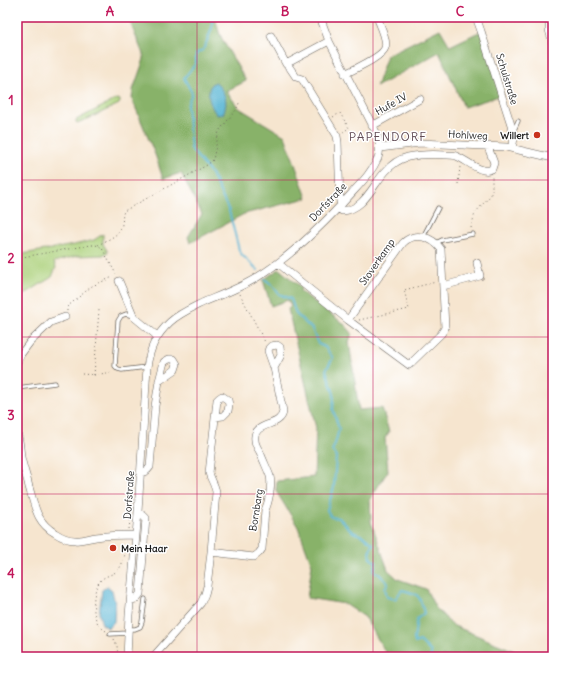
<svg xmlns="http://www.w3.org/2000/svg" width="570" height="674" font-family="Delius,sans-serif">
	<rect width="100%" height="100%" fill="#fff"/>
	<filter id="ink" filterUnits="userSpaceOnUse"><feTurbulence type="fractalNoise" baseFrequency=".025" numOctaves="2"/><feDisplacementMap in="SourceGraphic" scale="8" xChannelSelector="R" yChannelSelector="G"/><feConvolveMatrix kernelMatrix="1 2 1 2 8 2 1 2 1" color-interpolation-filters="sRGB"/></filter>
	<filter id="wash" filterUnits="userSpaceOnUse"><feTurbulence type="fractalNoise" baseFrequency=".012" numOctaves="4" result="noise"/><feDisplacementMap in="SourceGraphic" scale="16" xChannelSelector="R" yChannelSelector="G"/><feGaussianBlur stdDeviation="0.9" result="paint"/><feColorMatrix in="noise" values="0 0 0 0 0 0 0 0 0 0 0 0 0 0 0 0 0 1.4 0 .05"/><feComposite in="paint" operator="in"/></filter>
	<g filter="url(#wash)">
		<rect width="100%" height="100%" fill="#f6e5cf"/>
		<path fill="#abd079" stroke="#64764a" d="M117 99 120 100V102L119 104 90 118 77 123 76 122V120Z
			M103 234V244L108 252 103 255 77 256 54 262 56 267 52 277 17 299V255L74 245 94 240Z"/>
		<path fill="#88b269" stroke="#526742" d="M128 17H215L219 32 222 39 246 81 226 91 239 108 285 136 307 198 244 214 190 243 188 237 202 214 181 173 163 179 156 157 132 99 133 90 144 59 143 54Z
			M440 29 450 46 481 31 502 95 464 107 439 52 376 87 387 55Z
			M279 269 301 287 300 291 344 324 352 333 349 342 359 410 382 408 389 432 385 438 388 471 370 499 371 522 388 570 398 579 426 589 435 607 452 625 529 657H394L387 655 365 617 345 604 307 598 312 565 298 527 276 491 277 481 314 477 316 428 288 309 291 306 288 300 271 306 263 280Z"/>
		<path fill="#53b2d2" stroke="#386777" d="M216 82C225 93 229 101 223 114L217 115C210 106 206 96 211 84Z
			M107 586 112 590 115 603 114 622 108 628 102 624 99 614 102 590Z"/>
		<g fill="none" stroke-linecap="round" stroke-linejoin="round">
			<path stroke="#53b2d2" stroke-width="2" d="M212 17V28L204 49 196 54V63L184 78 192 93 187 106 191 149 212 175 229 211 239 250 242 255 258 270
				M265 279 273 286 279 294 291 299 296 314 312 329 318 344 325 347 333 358 326 370 334 394 333 409 339 429 335 444 332 451 336 456 334 487 327 510 331 517 339 518 353 532 363 536 373 544 370 550 371 559 376 562 374 571 379 574 388 583 385 588 387 597 395 599 402 590C420 594 420 596 424 613L417 619 414 639 415 643 420 641 431 652V657"/>
		</g>
	</g>
	<g filter="url(#ink)">
		<g fill="none" stroke-linecap="round" stroke-linejoin="round">
			<g stroke="#68625b" stroke-width="5">
				<path id="lane" d="M514 130 518 121
					M423 237 438 208
					M436 243 442 240 473 234
					M133 316 126 314 121 316 118 321 115 366 118 369 122 370 147 367
					M17 388 55 383
					M129 629H135L140 627 142 622 145 599
					M110 634 128 633"/>
			</g>
			<g stroke="#68625b" stroke-width="8">
				<path id="street" d="M476 17 481 31 513 131 514 139 512 148
					M553 17 550 19 549 30 553 44
					M271 36 286 64 290 68 296 77 302 79 337 136 338 142 340 202 342 204
					M286 64 329 41
					M345 74C354 69 382 57 385 48 388 40 380 25 377 17
					M372 126 420 99
					M380 148 420 143 506 147 553 158
					M338 208 342 211C364 210 372 186 385 172 391 165 399 159 408 157 421 154 434 154 447 155 450 155 454 155 456 156 467 160 481 175 492 169L494 163 488 147
					M278 263 291 274 348 320 409 365 441 334 445 328 441 249C432 237 415 231 403 243L348 320
					M119 281 134 317 157 336
					M443 286 480 276 477 263
					M17 362 21 354 30 342 51 322 65 317
					M17 433C20 441 20 449 21 457 23 467 27 477 29 487 35 506 36 522 55 533 61 537 68 540 75 540 82 541 89 538 96 537 109 535 123 535 136 535
					M141 472C146 472 147 471 150 467L155 406 159 381 164 362 169 359H174L177 364 175 370 159 381
					M211 552 254 557 259 553 262 549 265 510C269 502 272 485 270 476 267 468 263 460 260 452 258 449 255 444 255 440 252 421 282 428 283 411L274 368 268 351 269 348 271 346 277 345 280 347 281 355 274 368
					M131 600 136 599 140 594 146 518 144 516 138 512
					M127 657 129 615 138 512 147 367C150 348 156 335 170 322 180 313 192 308 204 302 221 295 240 288 256 278 292 256 323 225 351 194 361 183 372 172 378 158 381 150 379 142 377 134L329 41 320 17
					M153 657 201 603 205 594 207 586 211 552 216 492C215 485 211 480 209 473L217 400 219 398 222 396 228 400 229 405 228 411 223 416 215 417"/>
			</g>
			<path stroke="#68625b" stroke-width="1" stroke-dasharray="1 3" stroke-linecap="butt" d="M333 117 340 113 349 128 343 132
				M458 184 460 167
				M471 228 475 213 490 196 492 191V176
				M98 245C107 240 121 235 122 224 123 219 122 216 124 211L207 165 213 160 219 131 236 110 240 101
				M17 258 91 245C97 245 100 245 103 250L116 274
				M240 294 265 342
				M67 311V307L92 286 113 277
				M359 320 409 309 404 290 436 282
				M82 374 94 375 113 372
				M94 375 99 310
				M129 529 130 521 131 520
				M106 631C103 629 100 627 99 625 91 615 92 589 101 580 106 575 114 575 119 569 124 562 126 550 127 542
				M114 639 117 646 118 657"/>
			<use href="#lane" stroke="#fff" stroke-width="3.5"/>
			<use href="#street" stroke="#fff" stroke-width="7"/>
		</g>
	</g>
	<path fill="none" stroke="#c2185b" stroke-width="1" stroke-opacity="0.55" d="M197 17V657M373 17V657M17 180H553M17 337H553M17 494H553"/>
	<g fill="#c8321e" stroke="#fff" stroke-width="1.5">
		<circle cx="537" cy="135" r="4"/>
		<circle cx="113" cy="548" r="4"/>
	</g>
	<g text-anchor="middle" dominant-baseline="central" stroke-width="3" stroke-linejoin="round" paint-order="stroke">
		<g font-size="10" fill="#1c1c1c" stroke="#fff">
			<text transform="translate(507 79) rotate(73)">Schulstraße</text>
			<text transform="translate(391 104) rotate(-29)">Hufe IV</text>
			<text transform="translate(468 135) rotate(3)">Hohlweg</text>
			<text transform="translate(328 202) rotate(-46)">Dorfstraße</text>
			<text transform="translate(377 262) rotate(-55)">Stoverkamp</text>
			<text transform="translate(129 495) rotate(-86)">Dorfstraße</text>
			<text transform="translate(256 510) rotate(-81)">Bornbarg</text>
		</g>
		<g font-size="10" font-weight="bold" fill="#1c1c1c" stroke="#fff" text-anchor="end">
			<text x="529" y="135">Willert</text>
			<text x="121" y="548" text-anchor="start">Mein Haar</text>
		</g>
		<g font-size="12" letter-spacing="1" fill="#624c56" stroke="#fff">
			<text x="388" y="136">PAPENDORF</text>
		</g>
	</g>
	<rect width="570" height="674" fill="none" stroke="#fff" stroke-width="44"/>
	<rect x="22" y="22" width="526" height="630" fill="none" stroke="#c2185b" stroke-width="1.5"/>
	<g font-size="13" text-anchor="middle" font-weight="bold" fill="#c2185b">
		<text x="110" y="16">A</text>
		<text x="285" y="16">B</text>
		<text x="460" y="16">C</text>
		<text x="11" y="105">1</text>
		<text x="11" y="263">2</text>
		<text x="11" y="420">3</text>
		<text x="11" y="578">4</text>
	</g>
</svg>
